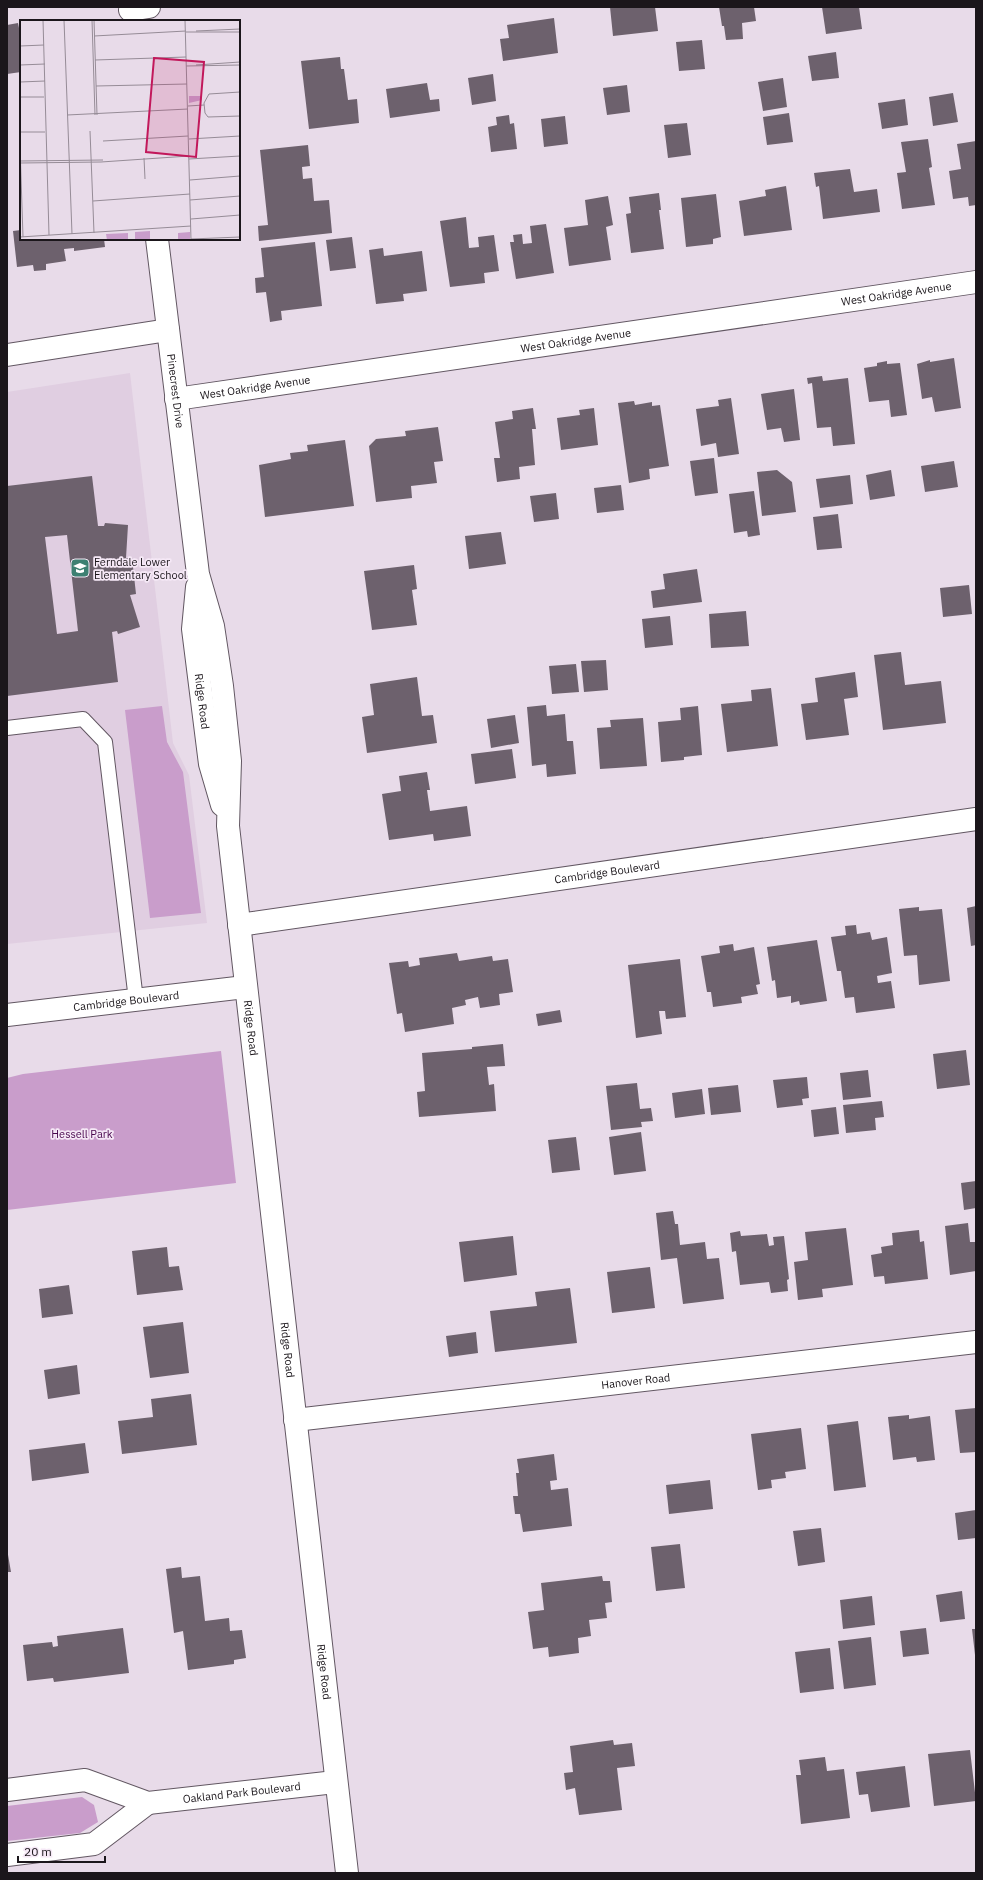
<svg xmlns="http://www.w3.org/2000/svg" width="983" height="1880" font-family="'IBM Plex Sans',sans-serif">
	<rect width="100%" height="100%" fill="#e8dbe9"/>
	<path fill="#e0cee1" d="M130 373 173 743 189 775 207 923 7 944V392Z"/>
	<path fill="#c99dcb" d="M162 706 167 742 183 772 201 913 150 918 125 710Z
		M221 1051 236 1183 7 1210V1078L23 1074Z
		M82 1797 94 1805 98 1822 80 1833 7 1841V1806Z"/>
	<path fill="#6d616d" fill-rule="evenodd" d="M610 7H655L658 31 613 36Z
		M719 7H754L756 21 742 23 743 39 726 40 724 26H722Z
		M822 7H859L862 29 826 34Z
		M554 18 558 53 503 61 500 39 509 38 507 25Z
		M18 23 19 28 21 27V72L7 74V25Z
		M702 40 705 69 679 71 676 42Z
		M836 52 839 78 812 81 808 56Z
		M340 57 341 69H344L348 100 357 99 359 123 309 129 301 61Z
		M493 74 496 101 472 105 468 78Z
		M783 78 787 107 763 111 758 82Z
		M427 83 430 100 439 99 440 111 390 118 386 89Z
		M627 85 630 112 607 115 603 88Z
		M953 93 958 122 933 126 929 97Z
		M905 99 908 125 882 129 878 103Z
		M789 113 793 142 767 145 763 117Z
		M509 115 510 124 514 123 517 149 491 152 488 127 497 125 496 117Z
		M565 116 568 144 544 147 541 119Z
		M687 123 691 155 668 158 664 125Z
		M928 139 932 167 929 168 935 205 902 209 897 173 906 172 901 142Z
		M976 141V205L969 206 968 197 953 199 949 171 961 169 957 144Z
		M308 145 310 166 302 167 303 179 312 178 314 201 329 200 332 233 259 241 258 226 268 225 260 150Z
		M850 169 854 192 877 189 880 212 823 219 819 186 816 187 814 173Z
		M786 186 792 230 744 236 739 201 766 196 765 190Z
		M659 193 661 210H659L664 249 631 253 626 214 631 213 629 197Z
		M716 194 721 237 713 239V244L686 247 681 198Z
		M608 196 613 225 606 227 611 260 569 266 564 228 588 225 585 200Z
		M466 217 469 248 479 247 478 237 494 235 499 271 484 273 485 283 450 287 440 221Z
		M546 224 554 273 516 279 510 242H514L513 235 522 234 523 244 532 243 530 226Z
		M21 230V239H104L105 247 74 251V248L64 249 66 261 46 264V270L34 271 33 265 17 267 13 231Z
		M352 237 356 268 330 271 326 240Z
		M315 242 322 306 281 311 282 320 270 322 266 292 256 293 255 278 264 277 261 248Z
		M383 248 384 256 422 251 427 291 403 294 404 301 376 304 369 250Z
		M954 358 961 408 935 412 932 397 922 399 917 364 930 360V362Z
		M887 361V364L900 363 907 415 891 417 889 400 869 402 864 368 877 366V363Z
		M822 376 823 381 848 378 855 444 833 446 831 427 817 428 812 383 808 384 807 378Z
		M794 389 800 440 784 442 781 428 767 430 761 394Z
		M731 398 739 454 718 457 716 443 701 446 696 409 719 406 718 400Z
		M634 401 635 405 652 402V406L660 405 669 466 649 469 650 479 629 483 618 403Z
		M533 408 536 429H532L535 465 519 467 520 479 497 482 494 458H500L495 422 513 419 512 411Z
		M594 408 598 445 561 450 557 418 580 415 579 410Z
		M438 427 443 461 434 462 437 483 411 486 412 498 376 502 369 446 376 439 406 436 405 431Z
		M345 440 354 506 265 517 259 465 291 459 290 453 308 451 307 445Z
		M714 458 718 493 695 496 690 461Z
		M954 461 958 487 925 492 921 466Z
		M777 470 792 482 796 512 762 516 757 472Z
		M891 470 895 496 870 500 866 475Z
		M850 475 853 504 820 508 816 479Z
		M92 476 98 526H104L105 523 128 525 126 558H132L136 594 130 595 140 627 118 634 117 631 112 632 118 682 7 696V486ZM67 535 78 631 57 634 45 537Z
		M621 485 624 510 597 513 594 488Z
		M754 491 760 535 748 537 747 531 734 533 729 494Z
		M556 493 559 519 534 522 530 496Z
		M838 514 842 548 817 550 813 517Z
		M501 532 506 564 469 569 465 536Z
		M414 565 417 589 412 590 417 625 372 630 364 571Z
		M697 569 702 602 653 608 651 591 665 589 663 574Z
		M969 585 972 614 943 617 940 588Z
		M746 611 749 646 711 648 709 614Z
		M670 616 673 645 645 648 642 619Z
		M901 652 905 685 941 681 946 723 883 730 874 655Z
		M606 660 608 690 584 692 581 661Z
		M576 664 579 692 552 694 549 666Z
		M855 672 858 697 844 699 849 735 806 740 801 704 818 702 815 678Z
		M417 677 422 716 433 715 437 743 367 753 362 717 374 715 370 684Z
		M771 688 778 746 727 752 721 704 752 701 751 690Z
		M546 705 547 716 565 714 567 741H573L576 774 547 777 546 764 532 766 527 707Z
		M698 706 702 755 684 757V760L661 762 658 722 681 720 680 708Z
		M515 715 519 743 491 748 487 719Z
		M643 718 647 766 600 769 597 728 611 727 610 720Z
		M512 749 516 778 475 784 471 754Z
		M427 772 430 790H427L430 811 467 806 471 836 434 841 433 834 389 840 382 794 401 791 399 776Z
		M976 906V945L971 946 967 908Z
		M919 907V911L942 909 950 981 919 985 917 955 904 956 899 909Z
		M856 925 857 934 870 932 872 940 887 937 892 973 877 976 878 983 891 981 895 1008 856 1013 854 997 845 998 841 971H837L831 937 846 935 845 926Z
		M817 940 827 1001 800 1005 799 1001 791 1003V996L777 998 775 980 772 981 767 947Z
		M733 944 734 951 754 947 760 984 756 985 758 994 741 997 742 1003 713 1007 711 992H707L701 956 720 953 719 946Z
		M457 953 459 961 492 956 493 961 508 959 513 992 499 994 500 1005 480 1008 478 997 465 1000 466 1005 452 1008 454 1024 405 1032 402 1013 397 1014 389 963 408 961 409 967 420 965 419 958Z
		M680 959 686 1017 666 1019 665 1011H659L662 1034 636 1038 628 965Z
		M560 1010 562 1022 538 1026 536 1014Z
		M503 1044 505 1066 487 1067 489 1085 494 1084 496 1111 419 1117 417 1092 425 1091 422 1053 472 1049V1047Z
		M966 1050 970 1085 937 1089 933 1054Z
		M868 1070 871 1097 843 1100 840 1073Z
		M807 1077 809 1098 802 1099 803 1105 777 1108 773 1080Z
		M637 1083 640 1109 651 1108 653 1121 641 1122 642 1127 611 1130 606 1086Z
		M738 1085 741 1112 711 1115 708 1088Z
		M702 1089 705 1114 675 1118 672 1093Z
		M882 1101 884 1117 875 1118 876 1130 846 1133 843 1105Z
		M836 1107 839 1134 814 1137 811 1110Z
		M641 1132 646 1171 614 1175 609 1137Z
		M576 1137 580 1170 552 1173 548 1140Z
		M976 1181V1208L964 1210 961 1183Z
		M673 1211 675 1224H678L680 1245 705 1242 707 1259 719 1258 724 1299 683 1304 677 1258 661 1260 656 1213Z
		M968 1223 970 1242H976V1271L950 1275 945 1226Z
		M846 1228 853 1285 822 1289 823 1297 798 1300 794 1262 808 1260 805 1232Z
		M919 1230 920 1242 924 1241 928 1279 885 1284 884 1276 874 1277 871 1255 882 1253 881 1247 893 1245 892 1233Z
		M740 1231 741 1236 767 1234 769 1246 774 1245 773 1237 784 1236 789 1279 787 1280 788 1291 771 1293 769 1282 740 1285 736 1251 732 1252 730 1233Z
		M513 1236 517 1275 464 1282 459 1242Z
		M167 1247 169 1267 179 1266 183 1290 137 1295 132 1251Z
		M650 1267 655 1308 612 1313 607 1272Z
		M69 1285 73 1314 42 1318 39 1289Z
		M570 1288 577 1343 495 1352 490 1311 537 1306 535 1292Z
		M183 1322 189 1373 150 1378 143 1327Z
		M476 1332 478 1353 449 1357 446 1336Z
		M77 1365 80 1394 48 1399 44 1370Z
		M191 1394 197 1445 122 1454 118 1421 153 1417 151 1399Z
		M976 1408V1452L960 1453 955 1410Z
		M909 1415V1419L930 1416 935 1460 917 1462 916 1457 893 1460 888 1417Z
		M858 1421 866 1487 834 1491 827 1425Z
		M801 1428 806 1469 785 1472 786 1478 771 1480 772 1488 758 1490 751 1434Z
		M85 1443 89 1473 32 1481 29 1450Z
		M554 1454 557 1480 550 1481 551 1490 568 1488 572 1526 523 1532 520 1514H515L513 1496H518L516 1473H519L517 1459Z
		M710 1480 713 1509 669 1514 666 1485Z
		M976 1510V1538L958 1540 955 1513Z
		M821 1528 825 1562 798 1566 793 1531Z
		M680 1544 685 1588 656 1591 651 1547Z
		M7 1549 11 1572H7Z
		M181 1567 182 1578 200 1576 205 1621 229 1618 230 1631 242 1630 246 1658 234 1660V1664L188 1670 183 1631 174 1633 166 1569Z
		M602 1576 603 1581H610L612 1602 605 1603 607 1618 589 1620 591 1636 578 1638 579 1653 549 1657 548 1647 533 1649 528 1612 544 1610 541 1583Z
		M962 1591 965 1619 940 1622 936 1595Z
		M872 1596 875 1625 843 1629 840 1600Z
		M123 1628 129 1673 54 1682 53 1678 27 1681 23 1645 52 1642 53 1647 58 1646 57 1636Z
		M926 1628 929 1654 903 1657 900 1631Z
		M972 1629H976V1655H975Z
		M871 1637 876 1685 844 1689 838 1641Z
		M830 1648 834 1689 800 1693 795 1652Z
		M613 1740 614 1745 632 1743 635 1766 617 1768 622 1810 579 1815 575 1788 566 1790 564 1773 573 1772 570 1746Z
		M970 1750 976 1801 934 1806 928 1754Z
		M825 1757 827 1771 844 1769 850 1818 801 1824 796 1775H801L799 1760Z
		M905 1766 910 1807 871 1812 868 1794 859 1795 856 1772Z"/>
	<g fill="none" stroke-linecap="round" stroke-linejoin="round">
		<g stroke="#625762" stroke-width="16">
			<path id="service" d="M7 728 83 719 105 742 136 1000"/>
		</g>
		<g stroke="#625762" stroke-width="24">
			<g id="minor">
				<path d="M7 355 168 330"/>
				<path id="s1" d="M176 399 976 282"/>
				<path id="s2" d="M239 925 976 819"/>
				<path id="s3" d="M7 1015 245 987"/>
				<path id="s4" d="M295 1420 976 1342"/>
				<path id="s5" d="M7 1790 85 1780 148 1803 335 1782"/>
				<path d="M7 1855 94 1844 148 1803"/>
			</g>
		</g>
		<g stroke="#625762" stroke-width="24">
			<g id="tertiary">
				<path d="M130 10 149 7"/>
				<path id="s6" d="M157 239 198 574 213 626 222 686 230 761 228 826 347 1873"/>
				<path id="s7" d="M197 587 193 629 210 764 222 805"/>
			</g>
		</g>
		<use href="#service" stroke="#fff" stroke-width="14"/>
		<use href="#minor" stroke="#fff" stroke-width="22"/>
		<use href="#tertiary" stroke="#fff" stroke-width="22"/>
	</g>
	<defs>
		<g id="school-square" transform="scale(1)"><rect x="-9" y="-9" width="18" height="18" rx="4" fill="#3d8072" stroke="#f5e8f6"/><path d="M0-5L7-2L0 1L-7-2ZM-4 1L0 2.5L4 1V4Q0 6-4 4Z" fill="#fff"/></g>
	</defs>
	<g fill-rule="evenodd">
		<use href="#school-square" x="80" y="568"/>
	</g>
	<g text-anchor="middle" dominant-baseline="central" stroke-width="3.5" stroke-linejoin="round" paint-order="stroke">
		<g font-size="11" fill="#1b161b" stroke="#f5e8f6">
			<text stroke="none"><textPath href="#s1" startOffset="728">West Oakridge Avenue</textPath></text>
			<text stroke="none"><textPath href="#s1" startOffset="404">West Oakridge Avenue</textPath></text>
			<text stroke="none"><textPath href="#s1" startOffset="80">West Oakridge Avenue</textPath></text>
			<text stroke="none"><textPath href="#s6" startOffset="153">Pinecrest Drive</textPath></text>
			<text stroke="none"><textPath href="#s7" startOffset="115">Ridge Road</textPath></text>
			<text stroke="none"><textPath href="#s2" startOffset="372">Cambridge Boulevard</textPath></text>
			<text stroke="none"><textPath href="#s3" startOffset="120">Cambridge Boulevard</textPath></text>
			<text stroke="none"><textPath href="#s6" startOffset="796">Ridge Road</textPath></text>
			<text stroke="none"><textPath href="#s6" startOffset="1120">Ridge Road</textPath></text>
			<text stroke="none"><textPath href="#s4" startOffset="343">Hanover Road</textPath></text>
			<text stroke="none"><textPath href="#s6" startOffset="1444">Ridge Road</textPath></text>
			<text stroke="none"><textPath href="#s5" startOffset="240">Oakland Park Boulevard</textPath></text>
		</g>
		<g font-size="11" fill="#1b161b" stroke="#f5e8f6" text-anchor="start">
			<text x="94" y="562">Ferndale Lower<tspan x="94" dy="13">Elementary School</tspan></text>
		</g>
		<g font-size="11" fill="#47054c" stroke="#f5e8f6">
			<text x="82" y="1134">Hessell Park</text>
		</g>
	</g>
	<g transform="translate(20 20)">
		<rect width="220" height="220" fill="#e8dbe9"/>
		<path d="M169 76H182V80L169 83ZM130 211V220H115V212ZM170 212V220H158V213ZM108 213V220H87L86 214Z" fill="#c99dcb"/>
		<path fill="none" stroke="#968c97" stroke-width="1" d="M23 0 29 215M44 0 52 214M72 0 75 95M74 0 77 95M165 0 171 220M176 11 220 9M166 12H220M74 16 166 11M0 26 24 25M75 40 166 37M0 45 25 44M176 45 220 42M166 46 220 45M0 62 25 61M76 66 167 64M220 72 189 74 184 83 185 93 188 97 220 96M0 77H24M168 86 184 85M47 95 168 89M70 111 74 213M0 112H25M169 119 220 116M83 121 168 116M0 127 3 217M124 138 125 159M169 139 220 136M0 141 83 140M0 143 81 142 169 136M170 160 220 156M170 180 220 176M73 181 170 174M171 199 220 195M0 217 171 206M171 219 220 217"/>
		<path fill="#c2185b" fill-opacity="0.15" stroke="#c2185b" stroke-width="2" d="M134 38 184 42 176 137 126 132Z"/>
		<rect width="220" height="220" fill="none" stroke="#1b161b" stroke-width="2"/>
	</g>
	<rect width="983" height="1880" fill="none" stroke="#1b161b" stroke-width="16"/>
	<path d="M18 1856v6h87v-6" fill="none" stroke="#1b161b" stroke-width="2"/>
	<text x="24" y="1856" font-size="12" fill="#1b161b" stroke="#f5e8f6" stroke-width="3" paint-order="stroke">20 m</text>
</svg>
